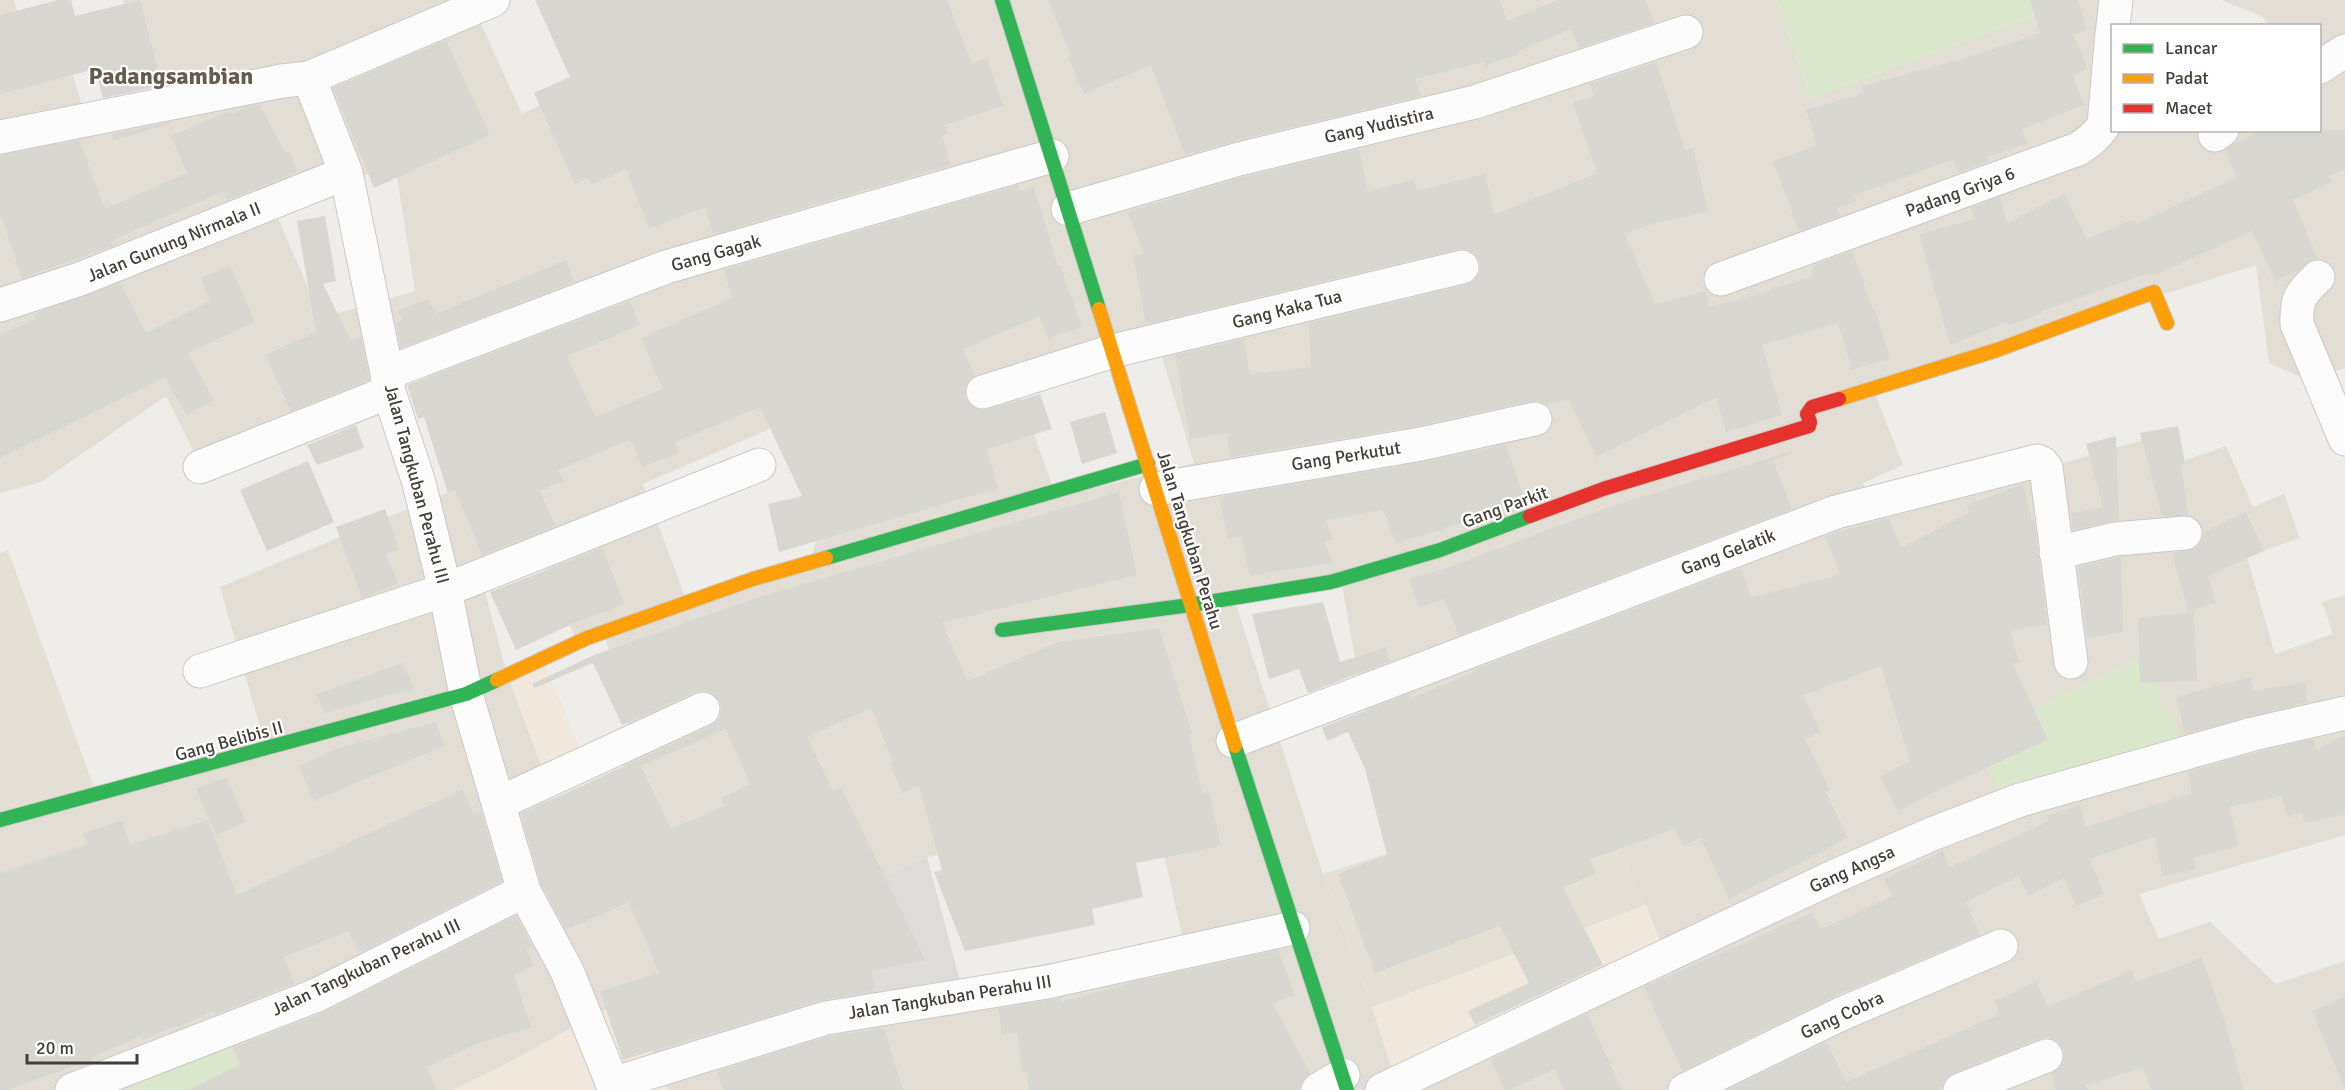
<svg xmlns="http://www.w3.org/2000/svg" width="2345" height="1090" font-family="Signika,sans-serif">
	<rect width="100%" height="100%" fill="#eeede9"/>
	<path fill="#e2ded6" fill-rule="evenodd" d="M0 0H14L35 81 71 70 84 111 154 93 123 0H498L475 11 522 114 634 61 608 0H1776L1811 99 2047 0H2131V25L2112 26V130H2320V26L2268 25 2262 16 2221 0H2345V368L2305 379 2269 363 2256 265 2016 341 1873 389 1903 465 1863 483 1875 517 2146 439 2161 469 2226 446 2253 507 2284 494 2300 538 2247 557 2275 654 2333 634 2322 602 2345 595V835L2139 894 2159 939 2210 922 2276 984 2345 961V1090H1406L1672 972 1646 905 1400 850 1361 693 1341 579 1234 599 1323 874 1372 1007 1399 1090H668L658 1064 960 981 1065 960 1183 940 1155 813 927 857 630 996 502 1066 453 1090H247L228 1045 192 1061 128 1080 132 1090H0V825L268 755 220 587 463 486 441 430 427 374 206 476 166 396 41 482 0 493ZM395 164 415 291 321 318 275 211ZM1155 334 1194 463 1057 498 1015 383ZM860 365 812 556 686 599 643 484 802 415ZM534 544 579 646 605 636 635 750 620 757 568 838 507 674 479 570Z"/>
	<path fill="#f0e8dc" d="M543 660 590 771 620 757 642 806 568 838 507 673Z
		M1646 905 1672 973 1406 1090H1399L1372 1007Z
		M630 996 668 1090H453L502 1066Z"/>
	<path fill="#e4e0d5" d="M8 550 100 804 0 825V553Z
		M1593 788 1646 905 1372 1007 1323 874Z"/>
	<path fill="#dbe7cb" d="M1776 0H2047L2050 11 1810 99Z
		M2140 657 2190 752 2009 819 1975 738Z
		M228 1045 247 1090H132L128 1080 192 1061Z"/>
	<path fill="#dddcd8" d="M927 857 960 981 658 1064 630 996Z"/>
	<path fill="#d8d6d1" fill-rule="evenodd" d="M58 0H71L75 16 140 0 162 86 103 98 95 69 0 94V15Z
		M535 0H947L972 63 987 58 1003 106 945 125 948 133 942 136 951 165 713 234 705 207 649 229 626 169 592 185 588 178 575 184 534 93 570 77Z
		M1048 0H1500L1507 21 1558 0H1645L1655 23 1578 48 1572 29 1518 51 1519 54 1485 66 1484 62 1415 79 1421 96 1235 141 1185 155 1151 65 1084 94 1068 57 1071 56Z
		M2030 0H2078L2087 31 2074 35 2088 69 2073 76 2084 105 2022 129 2027 144 1987 157 1989 161 1959 172 1953 160 1854 195 1857 201 1837 208 1840 216 1799 231 1773 161 1817 145 1806 110 1864 93 1862 86 1973 56 2040 33Z
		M446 40 490 135 374 188 333 88Z
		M1656 62 1685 150 1693 148 1708 211 1656 223 1624 233 1655 304 1705 291 1710 307 1771 291 1770 289 1813 277 1811 270 1814 269 1812 266 1852 251 1873 309H1875L1890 358 1852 370 1838 323 1762 345 1782 415 1726 432 1716 397 1596 457 1569 399 1547 405 1540 401H1531L1417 426 1230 457 1227 433 1190 439 1175 355 1244 339 1250 374 1311 367 1309 323 1466 285 1474 281 1480 273V262L1475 254 1468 249H1458L1146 324 1133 255 1144 253 1127 212 1244 177 1359 149 1368 192 1414 179 1417 191 1485 174 1494 215 1597 173 1573 103 1594 96 1590 84Z
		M260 104 285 153 290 151 297 172 227 200 224 191 111 241 113 246 22 278 0 212V155L79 140 105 209 187 173 171 136 229 111 231 110 232 114 244 108Z
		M172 122V123L113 141 112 134Z
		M2262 130H2345V169L2328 176 2331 182 2293 200 2318 259H2313L2297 271 2275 281 2252 231 2157 274 2144 275 2041 311 2042 313 2008 326 2007 322 1950 345 1919 234 1974 219 1971 208 2000 197 2007 223 2064 194 2087 239 2134 219 2136 224 2237 177 2225 151 2235 143Z
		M1018 185 1020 191 1034 187 1058 266 1060 265 1082 327 1048 338 1040 316 963 349 975 376 969 380 965 389V398L971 406 980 410H988L1040 394 1052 429 987 449 998 488 779 552 768 504 802 496 760 407 675 442 679 453 642 467 631 439 558 470 563 481 540 491 555 526 482 555 455 490 448 493 424 417 418 419 407 385 630 301 640 325 567 356 595 417 663 389 641 338 732 298 724 270Z
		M325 216 336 281 323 284 351 341 361 337 369 380 291 411 265 355 316 332 297 221Z
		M566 260 574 282 401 348 396 323 402 320 398 310 428 299 435 314Z
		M230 265 255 322 188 353 214 400 186 415 165 377 0 458V335L35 319 33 314 120 283 146 333 210 301 201 278Z
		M1105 412 1117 453 1082 464 1070 422Z
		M356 425 364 448 317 465 307 445Z
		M2178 426 2185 463 2181 464 2188 515 2162 516 2140 433Z
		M2116 436 2119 520 2073 530 2071 513 2103 507 2086 444Z
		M1506 445 1523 494 1489 512 1434 532 1396 543 1383 510 1326 520 1332 539 1324 542 1333 562 1250 576 1241 536 1228 539 1219 497 1424 462Z
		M1792 451V453L1773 460 1792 509 1459 635 1444 599 1419 608 1409 579 1446 568 1609 507Z
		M308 461 334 522 267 551 240 490Z
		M2023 484 2032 520 2034 519 2047 624 2010 631 2019 662 2013 664 2048 740 1949 785 1898 811 1880 777 1910 761 1881 666 1803 695 1820 732 1805 739 1830 790 1826 792 1848 838 1729 899 1701 838 1683 846 1675 829 1590 859 1596 874 1563 887 1603 965 1475 1025 1468 1011 1529 983 1500 926 1375 973 1338 874 1387 855 1365 769 1348 732 1327 741 1322 727 1410 694 1411 698 1474 672 1473 670 1741 568 1751 597 1841 575 1825 536 1889 518 1901 548 1970 512 1967 505Z
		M1119 492 1137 575 942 623 968 681 1058 642 1159 628 1192 733 1189 734 1202 793 1209 791 1221 846 1136 863 1143 897 1092 909 1095 925 965 951 934 872 942 870 919 786 902 793 890 763 893 762 871 708 807 737 833 791 841 787 925 960 871 971 874 988 872 989 873 991 821 1000 623 1060 600 991 659 973 629 902 566 930 541 884 521 814 711 726 719 719 722 711 720 702 713 693 704 690 696 692 622 725 593 663 534 688 532 684 594 655 759 597ZM726 729 750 784 721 798 725 806 671 829 641 766Z
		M385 509 399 549 386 554 398 583 362 598 336 527Z
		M2246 512 2264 551 2208 576 2216 603 2188 611 2172 553 2195 549 2202 541 2204 532Z
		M602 548 625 604 579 621 516 650 490 592Z
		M2121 557 2123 632 2087 638 2078 567Z
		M1323 602 1340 662 1386 647 1390 661 1308 693 1299 669 1269 679 1252 614Z
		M2194 612 2197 681 2140 683 2138 618Z
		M402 663 415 688 324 713 317 694Z
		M2250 677 2254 691 2305 682 2308 702 2185 734 2176 697Z
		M436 722 444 746 313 801 299 766 338 748Z
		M2345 735V814L2304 823 2302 812 2288 817 2281 796 2229 807 2239 846 2193 857 2196 869 2163 876 2154 837 2090 859 2104 894 2076 906 2064 878 2028 896 2019 876 1966 902 1980 935 1833 997 1682 1071 1644 987 1813 912 1821 929 1850 916 1892 896 1884 879 1943 851 1950 867 2049 821 2047 815 2080 805 2086 827 2192 793 2188 772 2258 752 2314 739 2316 750Z
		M227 778 246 822 216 835 196 788Z
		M462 790 474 814 481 812 502 881 359 953 348 931 284 957 295 983 216 1014 214 1011 178 1027 177 1025 143 1040 142 1036 90 1058 91 1060 7 1090H0V873L87 844 83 833 122 820 130 845 208 820 237 895Z
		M516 916 532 946 526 949 534 966 514 975 531 1027 477 1044 427 1067 437 1090H189L241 1064 233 1048 325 1012Z
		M1278 950 1295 995 1273 1004 1310 1073 1302 1080 1299 1090H1029L1027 1071 1022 1072 1017 1032 1002 1034 998 1009 1061 998V1002L1134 982Z
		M2202 958 2225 1022 2244 1090H2151L2143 1068 2086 1085 2088 1090H2055L2051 1074 2061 1067 2064 1059V1050L2058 1042 2048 1037 2039 1039 1953 1073 1946 1078 1941 1088 1938 1090H1728L1827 1042 1846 1082 2000 1014 1994 1001 2036 982 2048 1007 2132 970 2136 982Z
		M2345 997V1089L2312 1011Z
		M1587 1014 1622 1090H1564L1554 1069 1510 1090H1505L1491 1059Z
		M884 1028 903 1090H723L717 1071 830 1036Z"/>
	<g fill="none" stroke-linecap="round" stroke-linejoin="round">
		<g stroke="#cbc9c5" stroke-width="35">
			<path id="street" d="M2113 26 2116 0
				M2320 67 2345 51
				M309 78 346 173 387 373 389 392 419 483 445 590 466 694 524 891 567 971 615 1090
				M2215 135 2222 130
				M0 137 282 81 309 78 493 0
				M1068 209 1239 159 1475 102 1686 32
				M2318 277C2300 294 2296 299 2297 324L2345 439
				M1721 279 2078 149C2089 142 2097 136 2104 125L2112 33
				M0 305 80 279 346 173
				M387 373 666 267 1052 156
				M983 392 1113 351 1462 267
				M200 467 389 392
				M1156 489 1421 444 1535 419
				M2056 553 2115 539 2185 533
				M200 671 445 590 759 465
				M1233 741 1836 512 2037 461 2042 463 2046 468 2071 662
				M499 803 703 709
				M612 1084 826 1018 1047 982 1293 928
				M72 1090 317 995 524 891
				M1318 1090 1343 1075
				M1382 1090 1833 877 1932 834 2020 800 2253 734 2345 713
				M1685 1090 1841 1014 2001 946
				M1960 1090 2046 1056"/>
		</g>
		<g stroke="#cccac0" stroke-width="16">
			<path id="fast" d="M1002 0 1099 309
				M826 558 1148 464
				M1002 630 1190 605 1331 582 1440 550 1530 516
				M1235 746 1347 1090
				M0 820 466 694 497 680"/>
		</g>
		<g stroke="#cccac0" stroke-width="16">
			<path id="slow" d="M1099 309 1235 746
				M1839 399 1997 350 2154 292 2167 323
				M497 680 587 638 753 579 826 558"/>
		</g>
		<g stroke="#cccac0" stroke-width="16">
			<path id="jam" d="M1530 516 1603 489 1809 426 1810 422 1807 414 1812 407 1839 399"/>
		</g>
		<use href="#street" stroke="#fcfcfc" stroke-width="33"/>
		<use href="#fast" stroke="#30b455" stroke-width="14"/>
		<use href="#slow" stroke="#ff9f0a" stroke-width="14"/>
		<use href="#jam" stroke="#e5322d" stroke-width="14"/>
	</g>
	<g text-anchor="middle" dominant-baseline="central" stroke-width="4.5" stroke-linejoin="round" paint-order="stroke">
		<g font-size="18" fill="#433e36" stroke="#fff">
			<text transform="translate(1379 125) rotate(-13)">Gang Yudistira</text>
			<text transform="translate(1960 192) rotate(-20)">Padang Griya 6</text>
			<text transform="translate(174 242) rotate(-22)">Jalan Gunung Nirmala II</text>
			<text transform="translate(716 253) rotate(-16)">Gang Gagak</text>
			<text transform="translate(1287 309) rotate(-14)">Gang Kaka Tua</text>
			<text transform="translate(1346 456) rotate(-9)">Gang Perkutut</text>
			<text transform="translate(417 484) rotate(75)">Jalan Tangkuban Perahu III</text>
			<text transform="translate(1505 507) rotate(-20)">Gang Parkit</text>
			<text transform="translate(1190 540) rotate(73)">Jalan Tangkuban Perahu</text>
			<text transform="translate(1728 552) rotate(-21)">Gang Gelatik</text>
			<text transform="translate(229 741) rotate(-15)">Gang Belibis II</text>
			<text transform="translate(1852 869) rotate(-24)">Gang Angsa</text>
			<text transform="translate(366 967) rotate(-25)">Jalan Tangkuban Perahu III</text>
			<text transform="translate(950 997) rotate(-9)">Jalan Tangkuban Perahu III</text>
			<text transform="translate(1842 1015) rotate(-25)">Gang Cobra</text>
		</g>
		<g font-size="24" font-weight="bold" fill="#655c4e" stroke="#fff">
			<text x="171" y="76">Padangsambian</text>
		</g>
	</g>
	<rect x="2111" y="24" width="210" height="108" fill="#ffffff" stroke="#b4b2af" stroke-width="1.5"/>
	<rect x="2123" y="44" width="30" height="9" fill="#30b455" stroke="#b4b2af" stroke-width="1.5"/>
	<text x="2165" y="54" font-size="18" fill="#433e36">Lancar</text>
	<rect x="2123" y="74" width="30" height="9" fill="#ff9f0a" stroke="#b4b2af" stroke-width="1.5"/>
	<text x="2165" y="84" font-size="18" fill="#433e36">Padat</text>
	<rect x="2123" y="104" width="30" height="9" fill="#e5322d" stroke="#b4b2af" stroke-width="1.5"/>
	<text x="2165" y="114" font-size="18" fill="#433e36">Macet</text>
	<path d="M27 1054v9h110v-9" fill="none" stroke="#433e36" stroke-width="3"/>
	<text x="36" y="1054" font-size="18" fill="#433e36" stroke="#ffffff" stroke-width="4.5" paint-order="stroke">20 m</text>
</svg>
